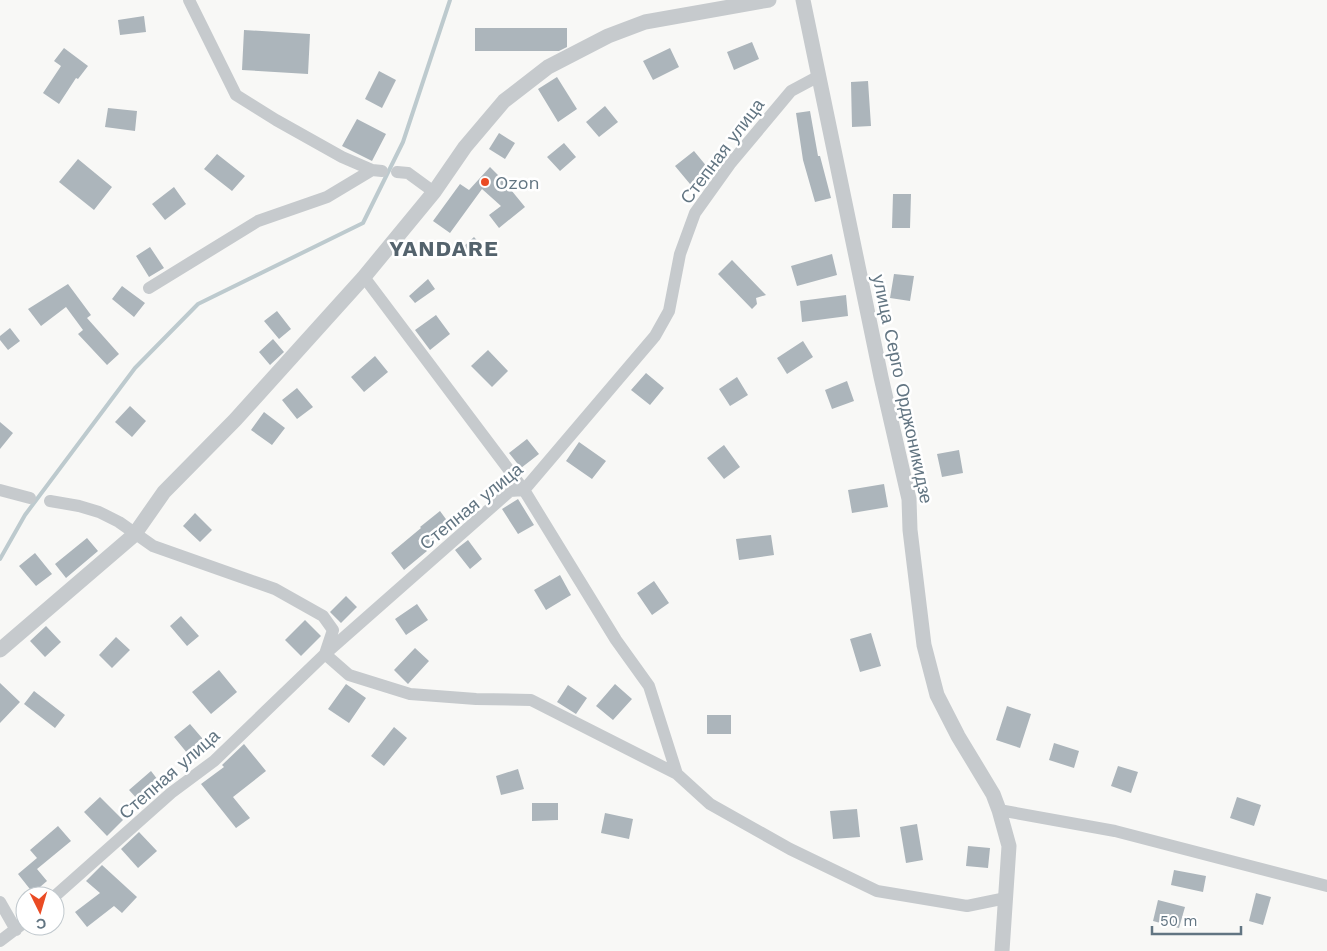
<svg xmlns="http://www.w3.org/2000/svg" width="1327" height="951" font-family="'Work Sans',sans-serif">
	<rect width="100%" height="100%" fill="#f8f8f6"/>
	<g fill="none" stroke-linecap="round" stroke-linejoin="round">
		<path stroke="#bdcace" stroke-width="4" d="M0 559 25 515 135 368 198 304 363 223 403 142 450 0"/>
	</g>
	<path fill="#acb5bb" d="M144 16 146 32 120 35 118 20Z
		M475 28H567V47L559 51H475Z
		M244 30 310 34 308 74 242 70Z
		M752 42 759 59 734 70 727 52Z
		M64 48 88 66 78 79 76 78 59 104 43 93 61 66 54 61Z
		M670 48 679 67 653 80 643 61Z
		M379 71 396 80 382 108 365 99Z
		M557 77 577 109 558 122 538 89Z
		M868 81 871 126 852 127 851 82Z
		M605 106 618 122 599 137 586 122Z
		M108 108 137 111 135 131 105 127Z
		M810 111 818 156H820L831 198 815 202 803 160 796 113Z
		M357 119 386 134 372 161 342 146Z
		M499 133 515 143 505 159 489 149Z
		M564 143 576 157 560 171 547 157Z
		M694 151 713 174 695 190 675 166Z
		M217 154 245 176 232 191 204 169Z
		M78 159 112 187 94 210 59 182Z
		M490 167 503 180 525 207 499 228 489 215 501 206 482 189 450 233 433 221 460 184 469 190Z
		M174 187 186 204 165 220 152 204Z
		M893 194H911L910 228H892Z
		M474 237 483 247 471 258 462 248Z
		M150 247 164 268 149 277 136 256Z
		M832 254 837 275 797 286 791 266Z
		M732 260 766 295 756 298 757 304 752 309 718 274Z
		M894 274 914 276 910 301 890 298Z
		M428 279 435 289 415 303 409 296Z
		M68 284 91 315 87 318 119 354 107 365 78 334 83 330 66 307 41 326 28 309Z
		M122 286 145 303 134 317 112 299Z
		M846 295 848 316 802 322 800 301Z
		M277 311 291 329 279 339 264 321Z
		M436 315 450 334 430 350 415 330Z
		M10 328 20 341 8 350 0 340V336Z
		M273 339 284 352 270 365 259 352Z
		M803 341 813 357 787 374 777 358Z
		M488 350 508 371 492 387 471 366Z
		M375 356 388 372 364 392 351 377Z
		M646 373 664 388 650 405 631 390Z
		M737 377 748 395 730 406 719 389Z
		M847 381 854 401 832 409 825 390Z
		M297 388 313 407 297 419 282 400Z
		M130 406 146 421 132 437 115 422Z
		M264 412 285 428 272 445 251 430Z
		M0 422 13 433 0 449Z
		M527 439 539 454 521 468 509 453Z
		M579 442 606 461 592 479 566 461Z
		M724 445 740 467 724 479 707 458Z
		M959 450 963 473 942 477 937 454Z
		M884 484 888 507 852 513 848 490Z
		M518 499 534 525 518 534 502 509Z
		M440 511 451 526 424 547 427 551 404 570 391 553 421 528 420 527Z
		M195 513 212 530 200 542 183 526Z
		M771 535 774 555 739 560 736 539Z
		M87 538 98 551 66 578 55 564Z
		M468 540 482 559 470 569 455 550Z
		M35 553 52 574 36 586 19 566Z
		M560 575 571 595 546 610 534 590Z
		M654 581 669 603 652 615 637 593Z
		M346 596 357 607 341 623 330 612Z
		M417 604 428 620 406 635 395 619Z
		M181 616 199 636 187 646 170 626Z
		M305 620 321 636 301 656 285 640Z
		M46 626 61 642 45 657 30 641Z
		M871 633 881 666 860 672 850 639Z
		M116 637 130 650 112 668 99 655Z
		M415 648 429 661 408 684 394 670Z
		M219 670 237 692 211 714 192 692Z
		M0 683 20 702 0 723Z
		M346 684 366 698 349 723 328 709Z
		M615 684 632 699 613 720 596 706Z
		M568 685 587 698 576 714 557 702Z
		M34 691 65 715 55 728 24 704Z
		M1007 706 1031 714 1020 748 996 740Z
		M707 715H731V734H707Z
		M190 724 208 745 192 759 174 737Z
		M394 727 407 738 384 766 371 756Z
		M1054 743 1079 751 1074 768 1049 760Z
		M244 744 266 771 233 797 250 818 236 828 201 784 224 767 222 765Z
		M1118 766 1138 772 1131 793 1111 786Z
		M518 769 524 789 501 795 496 776Z
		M151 771 161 784 140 802 129 790Z
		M100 797 123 820 107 836 84 812Z
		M1237 797 1261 805 1254 826 1230 818Z
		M532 803H558V820L532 821Z
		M857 809 860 837 833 839 830 811Z
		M605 813 633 819 629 839 601 833Z
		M917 824 923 860 906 863 900 827Z
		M58 826 71 841 37 869 47 881 33 893 18 874 37 858 30 850Z
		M139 832 157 851 138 868 121 849Z
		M968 846 990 848 988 868 966 866Z
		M102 865 137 897 122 913 114 906 87 927 75 912 100 893 86 881Z
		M1174 870 1206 876 1203 892 1171 885Z
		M1256 893 1271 897 1263 925 1249 921Z
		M1158 900 1185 907 1179 928 1153 921Z"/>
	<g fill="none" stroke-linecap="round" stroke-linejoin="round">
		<path stroke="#c6cacd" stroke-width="12" d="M189 0 236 95 276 120 342 157 372 170 382 171
			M397 172 408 173 434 192
			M364 277 524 490 616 640 649 686 677 774 710 804 790 849 877 891 967 906 1006 898
			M149 288 258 221 327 197 372 170
			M0 490 30 498
			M50 501 79 506 99 512 119 522 153 546 275 589 323 616 333 630 325 654 349 675 410 694 476 699 531 700 677 774
			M999 810 1115 831 1327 886
			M55 896 171 793 214 761 325 654 510 491 524 490 655 336 669 311 680 254 695 213 730 164 791 91 819 76
			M0 902 16 930
			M0 941 25 922"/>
		<path stroke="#c6cacd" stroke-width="15" d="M803 0 881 377 909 499 910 530 924 645 937 695 958 736 993 794 999 810 1009 846 1002 951
			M0 650 134 535 164 492 235 420 364 277 434 192 465 147 504 101 548 67 608 36 645 22 769 0"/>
	</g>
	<circle fill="#ea4b24" stroke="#fff" stroke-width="2" cx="485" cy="182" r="5"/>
	<g text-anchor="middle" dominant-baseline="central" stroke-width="5" stroke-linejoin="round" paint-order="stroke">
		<g font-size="18" fill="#627582" stroke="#fff">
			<text transform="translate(722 151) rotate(-53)">Степная улица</text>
			<text transform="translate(903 389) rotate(78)">улица Серго Орджоникидзе</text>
			<text transform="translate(471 506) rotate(-39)">Степная улица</text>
			<text transform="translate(169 774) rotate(-41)">Степная улица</text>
		</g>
		<g font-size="18" fill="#627582" stroke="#fff" text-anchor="start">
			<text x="495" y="182">Ozon</text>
		</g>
		<g font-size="22" font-weight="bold" letter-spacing="1" fill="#54636d" stroke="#fff">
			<text x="444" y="248">YANDARE</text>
		</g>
	</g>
	<g transform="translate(40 911) rotate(175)"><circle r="24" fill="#ffffff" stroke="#c0c8cd"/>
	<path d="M0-4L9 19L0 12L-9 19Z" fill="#ea4b24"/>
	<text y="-8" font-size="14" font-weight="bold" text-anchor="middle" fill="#627582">С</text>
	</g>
	<path d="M1152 926v8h89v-8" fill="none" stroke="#627582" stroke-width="2.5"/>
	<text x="1160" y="926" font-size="15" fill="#627582" stroke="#ffffff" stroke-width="4" paint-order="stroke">50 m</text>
</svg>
